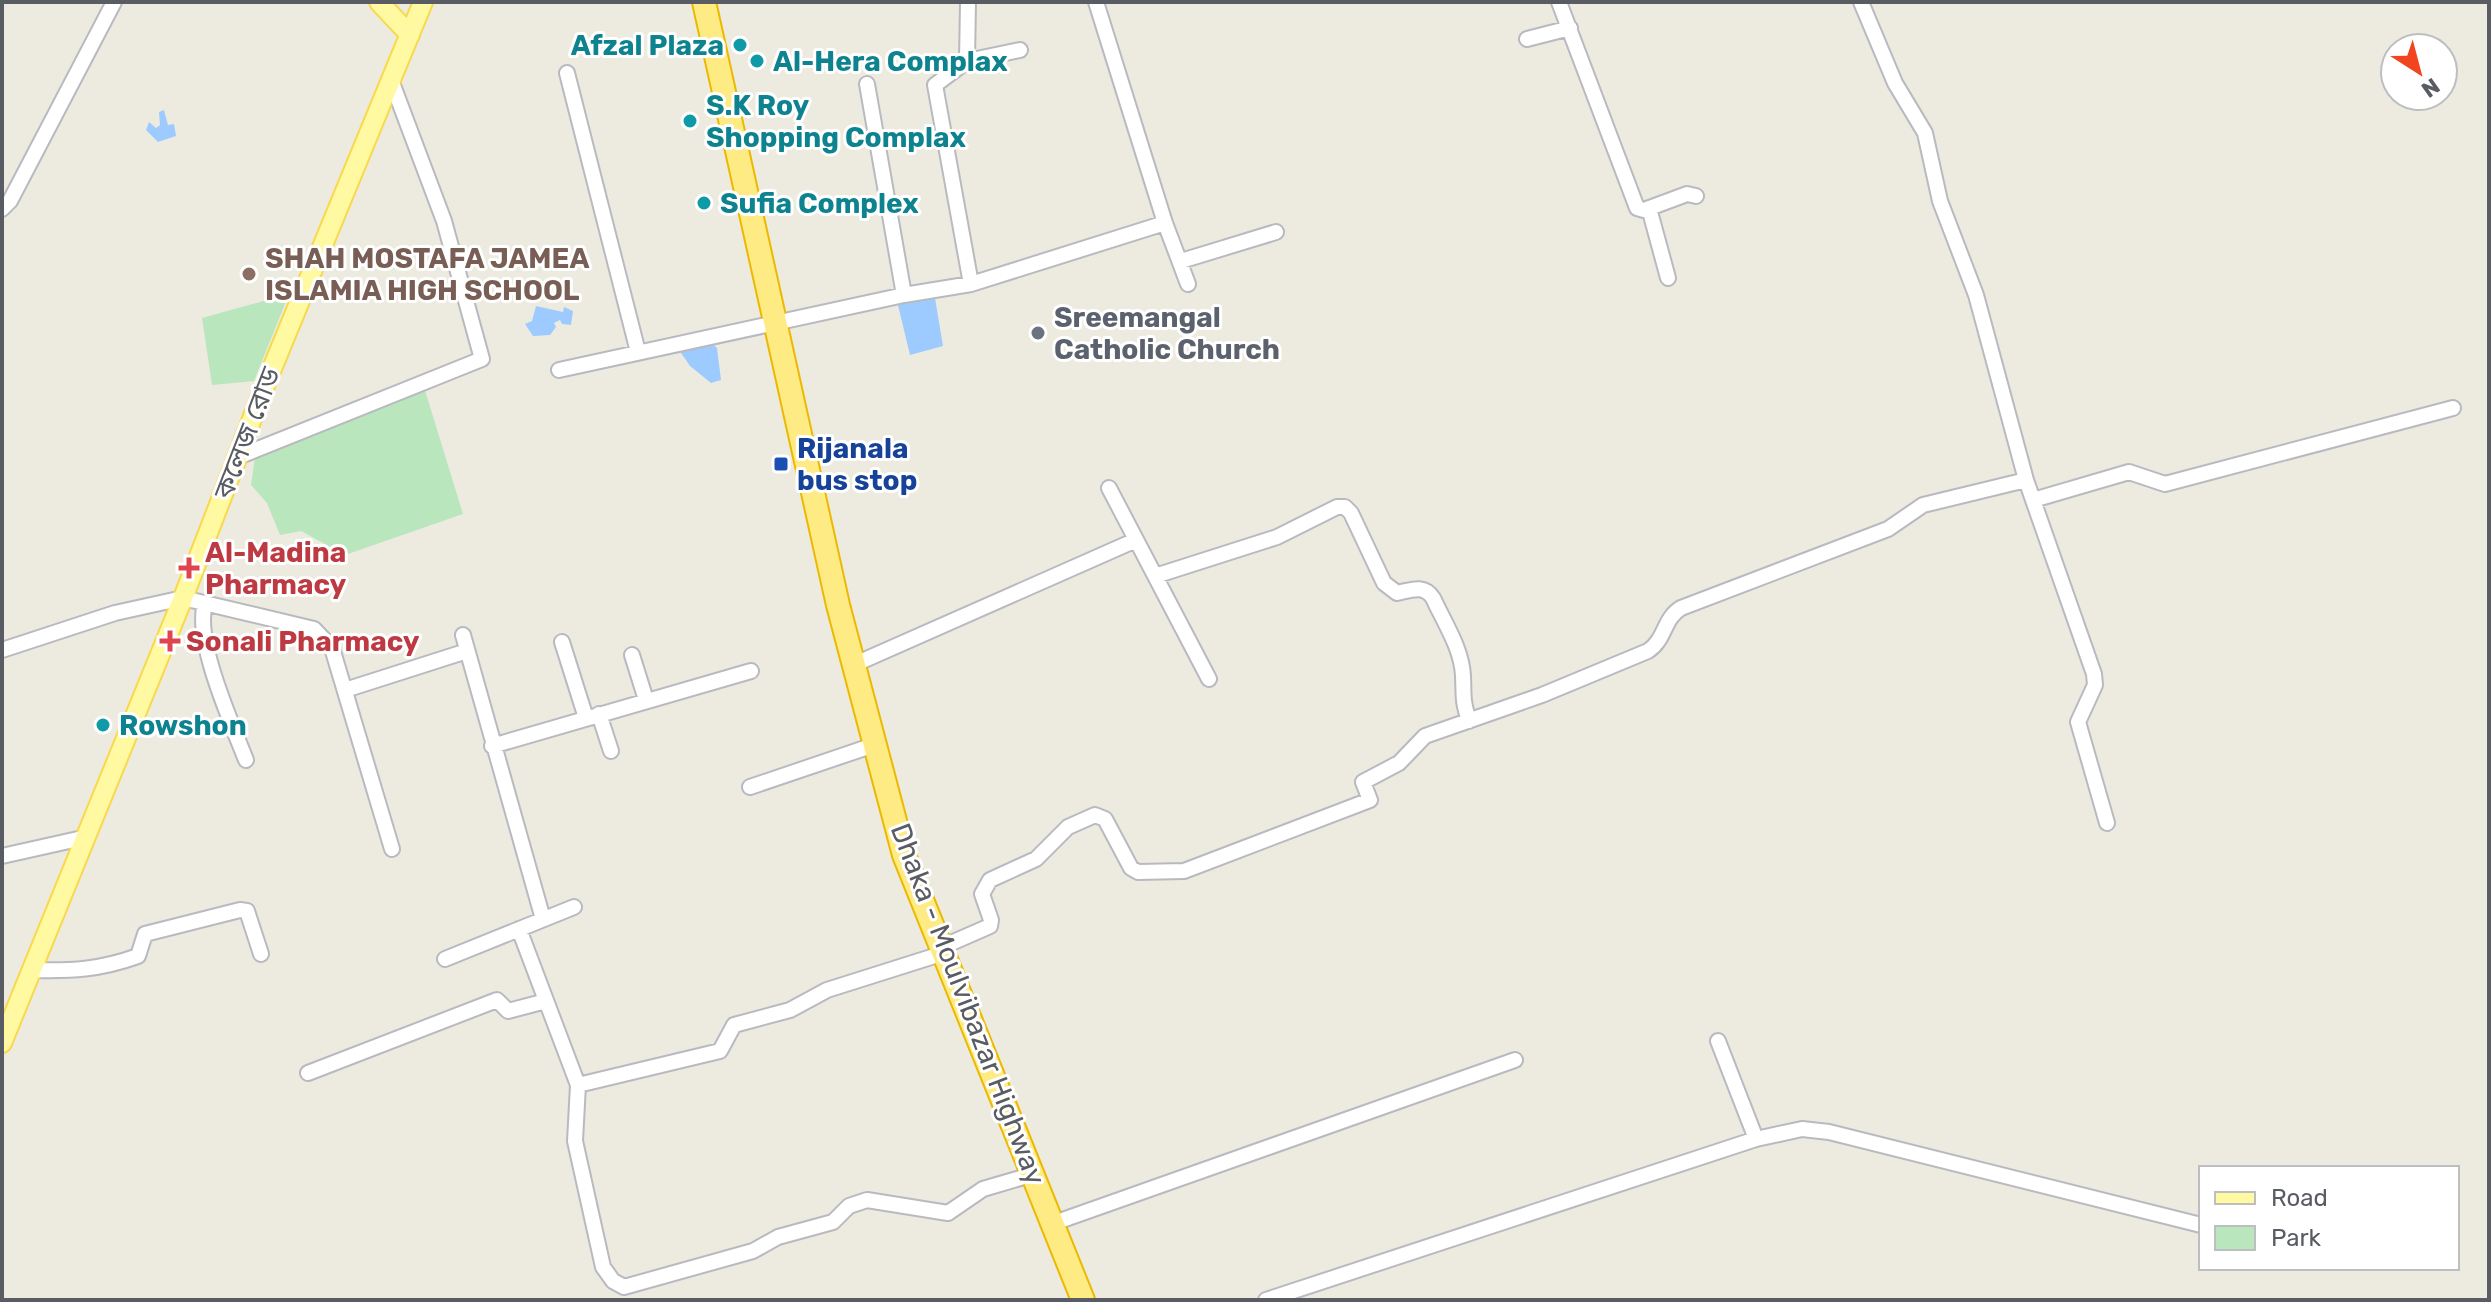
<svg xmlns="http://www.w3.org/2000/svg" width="2491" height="1302" font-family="Rubik,'Noto Sans Bengali',sans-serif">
	<rect width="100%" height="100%" fill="#edebe0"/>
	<path fill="#bae6be" d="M289 294 254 381 212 385 202 318Z
		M424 387 463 514 345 555 301 531 280 535 267 503 251 485 256 450Z"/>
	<path fill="#9dcbff" d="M164 110 168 125 174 124 176 136 158 142 146 130 149 122 156 128 160 125 159 112Z
		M924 295 935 298 943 346 910 355 897 301Z
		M536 306 563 312 564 307 573 311 571 325 562 324 560 320 554 323 556 327 550 335 533 336 525 324 532 321Z
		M710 341 717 348 721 380 711 383 690 366 677 347Z"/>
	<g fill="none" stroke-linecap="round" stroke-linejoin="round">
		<g stroke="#b8bac0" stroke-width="18">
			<path id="minor" d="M968 2 967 61 935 85 971 284
				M1096 2 1165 223 1188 284
				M1559 2 1637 208 1644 210 1687 194 1696 196
				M1861 2 1895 83 1925 133 1940 201 1976 295 2026 480 2094 674 2095 685 2078 722 2107 823
				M1527 39 1570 28
				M967 61 1020 50
				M567 73 638 352
				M867 84 904 295
				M1649 208 1668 278
				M2 209 10 201 114 2
				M1181 261 1276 232
				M559 370 904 295 971 284 1165 223
				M238 457 482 359 444 221 391 80
				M1109 488 1209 679
				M2033 500 2129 472 2165 484 2453 408
				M1155 576 1277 537 1337 507H1345L1351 513 1384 583 1397 593C1411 590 1424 584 1433 598 1444 622 1462 649 1463 676 1464 697 1462 699 1469 721
				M205 604C194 640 232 724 246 760
				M463 635 543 919
				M562 642 586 718
				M2 650 115 613 183 598 314 629 332 648 392 849
				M632 655 646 700
				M853 665 1136 540
				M345 690 467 651
				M599 714 611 751
				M492 746 751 671
				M750 787 874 745
				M2 856 87 837
				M519 929 578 1085 575 1141 603 1267 613 1281 624 1287 753 1251 778 1237 833 1222 849 1206 867 1200 948 1213 983 1189 1034 1174
				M942 947 990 926 991 920 982 894 990 880 1036 859 1068 827 1095 815 1105 819 1131 868 1138 872 1184 871 1370 800 1363 782 1399 763 1425 736 1542 695 1648 651C1666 639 1663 619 1681 608L1888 529 1923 505 2026 480
				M445 959 574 907
				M32 970C72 971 99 970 138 956L145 934 240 910 247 911 261 954
				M1718 1041 1756 1139
				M308 1073 497 1000 508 1011 546 1001
				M578 1085 720 1051 734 1025 790 1010 827 990 944 953
				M1054 1223 1515 1060
				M1266 1300 1756 1139 1802 1129 1829 1132 2201 1225"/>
		</g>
		<g stroke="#f9d94c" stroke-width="22">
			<path id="major" d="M379 2 410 35
				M2 1043 183 598 262 393 423 2"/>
		</g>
		<g stroke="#ecb900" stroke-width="26">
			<path id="highway" d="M704 2 838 605 904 855 1083 1300"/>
		</g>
		<use href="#minor" stroke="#fff" stroke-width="14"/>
		<use href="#major" stroke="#fff9a2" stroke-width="18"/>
		<use href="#highway" stroke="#ffeb84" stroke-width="22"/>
	</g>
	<g fill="#0f9aa8" stroke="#fff" stroke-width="3">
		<circle cx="740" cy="45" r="8"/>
		<circle cx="757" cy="61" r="8"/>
		<circle cx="690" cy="121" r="8"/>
		<circle cx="704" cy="203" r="8"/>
		<circle cx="103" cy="725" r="8"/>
	</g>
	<circle fill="#8d6e63" stroke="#fff" stroke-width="3" cx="249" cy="274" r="8"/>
	<circle fill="#6b7280" stroke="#fff" stroke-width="3" cx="1038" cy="333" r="8"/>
	<rect fill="#1a4fb4" stroke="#fff" stroke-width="3" x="773" y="456" width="16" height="16" rx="4"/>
	<g fill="#e0444e" stroke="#fff" stroke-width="3">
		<path d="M185 556h8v8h8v8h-8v8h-8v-8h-8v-8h8z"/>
		<path d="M166 629h8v8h8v8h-8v8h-8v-8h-8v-8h8z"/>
	</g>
	<g text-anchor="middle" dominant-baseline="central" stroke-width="6" stroke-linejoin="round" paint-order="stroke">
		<g font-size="28" font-weight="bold" fill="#0d838f" stroke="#fff" text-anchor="start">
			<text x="724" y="45" text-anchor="end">Afzal Plaza</text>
			<text x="773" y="61">Al-Hera Complax</text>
			<text x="706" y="105">S.K Roy<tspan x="706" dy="32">Shopping Complax</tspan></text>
			<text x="720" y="203">Sufia Complex</text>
			<text x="119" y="725">Rowshon</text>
		</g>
		<g font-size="28" font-weight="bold" fill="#785e54" stroke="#fff" text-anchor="start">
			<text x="265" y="258">SHAH MOSTAFA JAMEA<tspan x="265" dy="32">ISLAMIA HIGH SCHOOL</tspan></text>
		</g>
		<g font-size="28" font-weight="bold" fill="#5b616d" stroke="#fff" text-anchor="start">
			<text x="1054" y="317">Sreemangal<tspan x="1054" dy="32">Catholic Church</tspan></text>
		</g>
		<g font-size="28" fill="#595c62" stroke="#fff">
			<text transform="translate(247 433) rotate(-69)">কলেজ রোড</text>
			<text transform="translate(968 1004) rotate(69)">Dhaka - Moulvibazar Highway</text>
		</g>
		<g font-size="28" font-weight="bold" fill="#164399" stroke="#fff" text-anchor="start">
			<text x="797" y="448">Rijanala<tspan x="797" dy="32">bus stop</tspan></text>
		</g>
		<g font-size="28" font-weight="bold" fill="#be3a42" stroke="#fff" text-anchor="start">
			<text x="205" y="552">Al-Madina<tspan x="205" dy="32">Pharmacy</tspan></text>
			<text x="186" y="641">Sonali Pharmacy</text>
		</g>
	</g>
	<rect width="2491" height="1302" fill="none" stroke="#595c62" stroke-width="8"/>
	<rect x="2199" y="1166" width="260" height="104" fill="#ffffff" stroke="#bdbec0" stroke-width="2"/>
	<rect x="2215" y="1192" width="40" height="12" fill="#fff9a2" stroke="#bdbec0" stroke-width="2"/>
	<text x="2271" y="1206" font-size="24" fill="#595c62">Road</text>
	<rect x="2215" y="1226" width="40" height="24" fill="#bae6be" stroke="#bdbec0" stroke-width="2"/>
	<text x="2271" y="1246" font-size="24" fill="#595c62">Park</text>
	<g transform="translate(2419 72) rotate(144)"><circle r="38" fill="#ffffff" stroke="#bdbec0" stroke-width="2"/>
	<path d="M0-6L14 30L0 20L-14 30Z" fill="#f34420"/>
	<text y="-12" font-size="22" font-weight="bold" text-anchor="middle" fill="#595c62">N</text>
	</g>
</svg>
